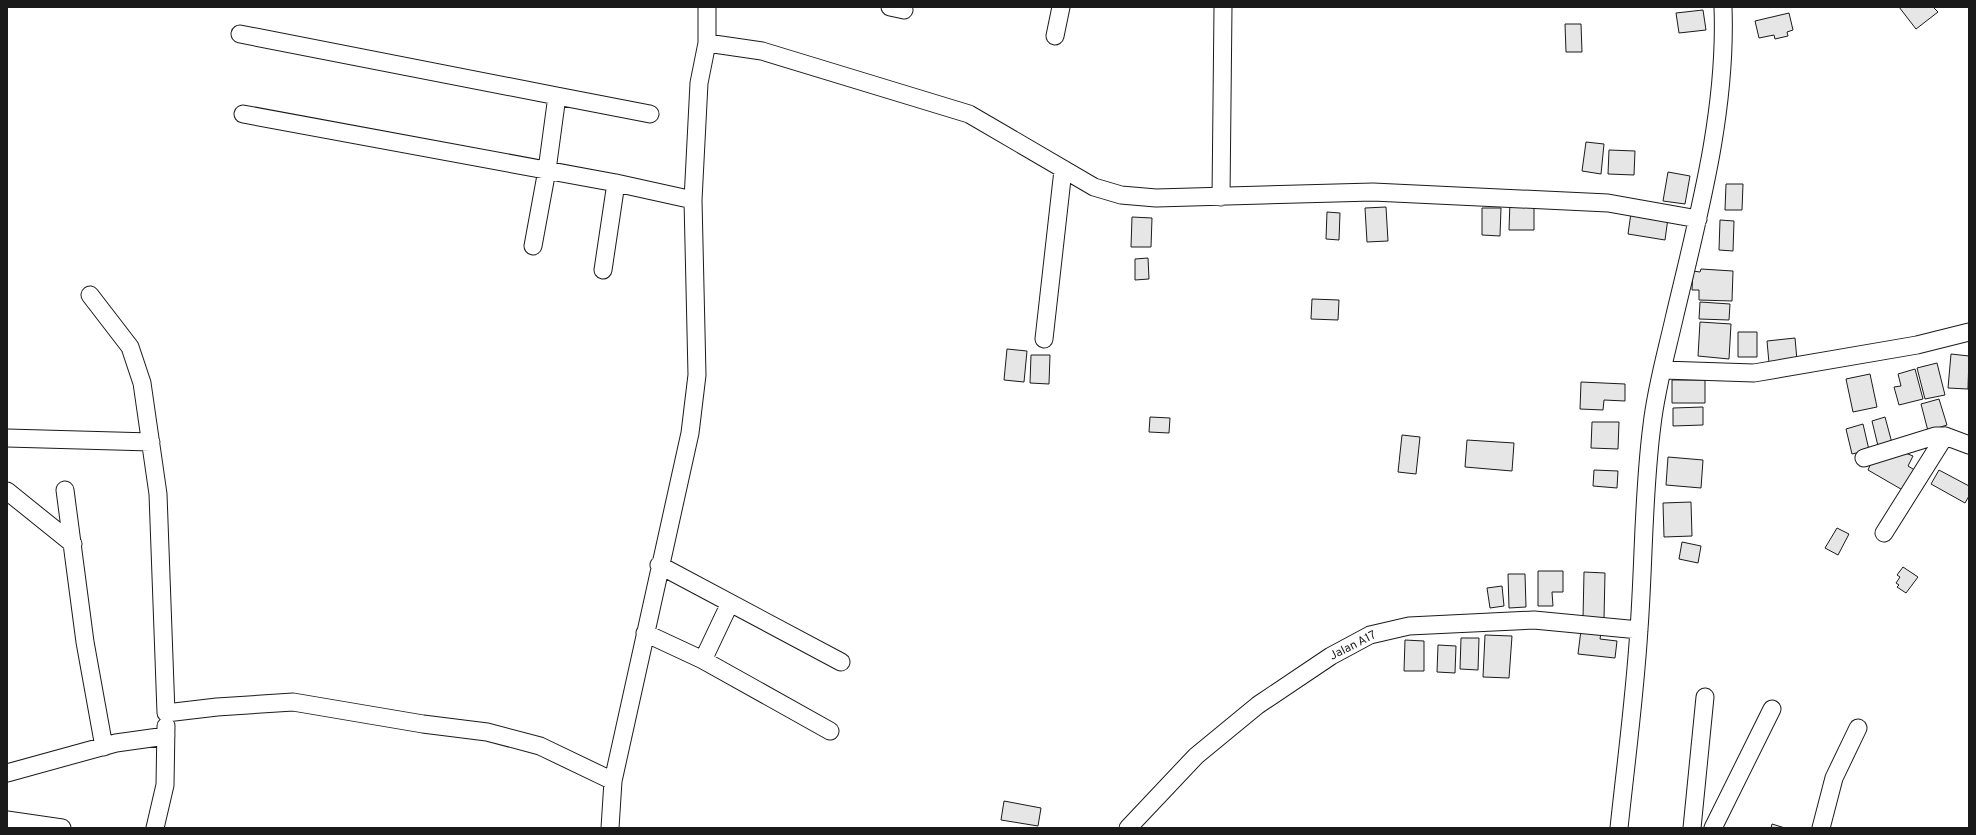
<svg xmlns="http://www.w3.org/2000/svg" width="1976" height="835" font-family="Overpass,sans-serif">
	<rect width="100%" height="100%" fill="#fff"/>
	<path fill="#e6e6e6" stroke="#1a1a1a" d="M1899 7H1933L1938 12 1916 29Z
		M1703 10 1706 30 1679 33 1676 13Z
		M1789 13 1793 30 1787 32 1788 36 1775 39 1774 35 1759 38 1755 21Z
		M1565 24H1581L1582 52H1566Z
		M1586 142 1604 144 1601 174 1582 171Z
		M1609 150 1635 151 1634 175 1608 174Z
		M1668 172 1690 176 1685 204 1663 201Z
		M1726 184H1743L1742 210H1725Z
		M1510 201 1534 202V230H1509Z
		M1386 207 1388 241 1367 242 1365 208Z
		M1482 208H1501L1500 236 1482 235Z
		M1327 212 1340 213 1339 240 1326 239Z
		M1631 213 1668 218 1665 240 1628 234Z
		M1132 217 1152 218 1151 247H1131Z
		M1720 220 1734 221 1733 251 1719 250Z
		M1148 258 1149 279 1135 280V259Z
		M1701 269 1733 271 1732 301 1699 300V290H1692L1693 271 1700 272Z
		M1312 299 1339 300 1338 320 1311 319Z
		M1700 302 1730 304 1729 320 1699 319Z
		M1700 322 1731 324 1729 359 1698 356Z
		M1738 332H1757V357H1738Z
		M1795 338 1797 360 1769 363 1767 341Z
		M1007 349 1027 351 1024 382 1004 380Z
		M1951 354 1969 356 1968 389 1948 388Z
		M1031 355H1050L1049 384 1030 383Z
		M1937 363 1945 395 1925 399 1917 368Z
		M1915 369 1923 399 1899 405 1894 387 1901 386 1898 374Z
		M1870 374 1877 407 1853 412 1846 379Z
		M1672 380H1705V403H1672Z
		M1581 382 1625 384V401L1604 400 1603 410 1580 409Z
		M1939 399 1947 425 1928 431 1921 404Z
		M1703 407V425L1673 426V408Z
		M1150 417 1170 418 1169 433 1149 432Z
		M1885 417 1892 443 1878 446 1872 421Z
		M1592 422H1619L1618 449 1591 448Z
		M1863 424 1869 450 1852 454 1846 429Z
		M1402 435 1420 437 1416 474 1398 472Z
		M1467 440 1514 443 1512 471 1465 467Z
		M1903 452 1913 456 1908 466 1918 472 1906 492 1868 470 1872 461Z
		M1668 457 1703 460 1701 488 1666 485Z
		M1594 470 1618 471 1617 488 1593 486Z
		M1939 470 1969 486V496L1965 503 1931 484Z
		M1691 502 1692 536 1664 537 1663 503Z
		M1837 528 1849 534 1838 555 1825 548Z
		M1682 542 1701 546 1698 563 1679 559Z
		M1903 567 1918 577 1906 593 1897 587 1899 585 1896 583 1900 577 1897 575Z
		M1538 571H1563V592H1552L1553 606H1538Z
		M1584 572 1605 573 1604 619 1583 618Z
		M1508 574H1525L1526 607 1509 608Z
		M1502 586 1504 606 1490 608 1487 588Z
		M1581 630 1601 633 1600 639 1617 641 1615 658 1578 654Z
		M1485 635 1512 636 1509 678 1483 677Z
		M1461 638H1479L1478 670 1460 669Z
		M1405 640 1424 641V671H1404Z
		M1438 645 1456 646 1455 673 1437 672Z
		M1004 801 1041 808 1038 826 1001 820Z
		M1772 824 1785 828H1771Z"/>
	<g fill="none" stroke-linecap="round" stroke-linejoin="round">
		<g stroke="#1a1a1a" stroke-width="19">
			<path id="minor" d="M890 7 904 10
				M240 34 557 96 547 170 533 246
				M1055 36 1061 7
				M707 43 762 51 969 114 1094 187 1121 195 1156 198 1373 192 1608 203 1698 219
				M557 96 650 114
				M243 114 616 183 693 200
				M1221 197 1223 7
				M603 270 616 183
				M90 295 130 347 142 383 158 494 166 713 217 707 293 702 423 724 487 732 540 746 613 781
				M1044 339 1063 170
				M1663 370 1754 373 1917 345 1969 332
				M7 438 151 442
				M1864 458 1935 436H1945L1969 445
				M65 490 85 642 104 747
				M7 491 73 544
				M1884 533 1945 436
				M659 565 841 662
				M645 633 703 660 830 731
				M703 660 730 603
				M7 773 116 743 166 736
				M7 820 62 828
				M155 828 165 785 166 726
				M610 828 613 781 690 433 697 375 693 200 699 83 707 43V7
				M1128 828 1196 756 1258 705 1331 656 1370 635 1409 626 1534 620 1639 630
				M1619 828C1626 762 1635 695 1639 629 1644 561 1643 493 1652 425 1656 389 1666 354 1674 319 1698 217 1727 113 1723 7
				M1692 828 1705 697
				M1713 828 1772 709
				M1821 828 1834 778 1858 728"/>
		</g>
		<use href="#minor" stroke="#fff" stroke-width="17"/>
	</g>
	<g text-anchor="middle" dominant-baseline="central" stroke-width="3" stroke-linejoin="round" paint-order="stroke">
		<g font-size="12" fill="#1a1a1a" stroke="#fff">
			<text transform="translate(1353 646) rotate(-27)">Jalan A17</text>
		</g>
	</g>
	<rect width="1976" height="835" fill="none" stroke="#1a1a1a" stroke-width="16"/>
</svg>
